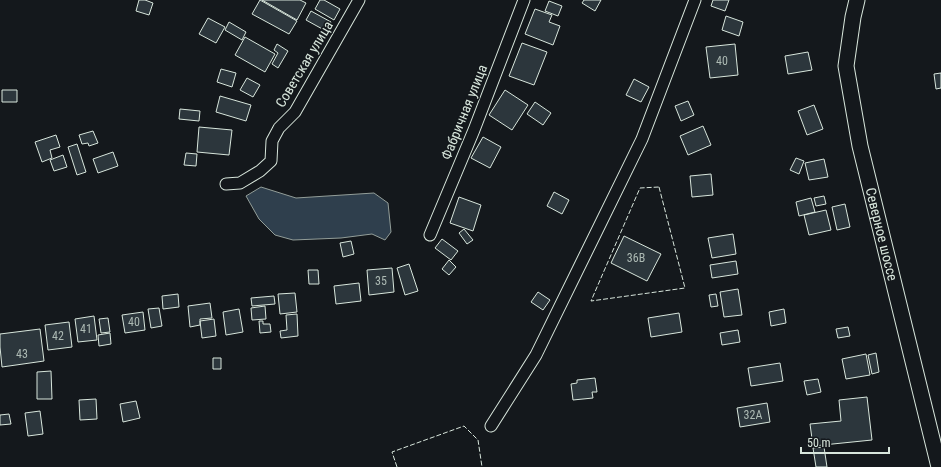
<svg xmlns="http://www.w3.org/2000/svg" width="941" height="467" font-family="'Roboto Condensed',sans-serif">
	<rect width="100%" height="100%" fill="#14181c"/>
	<path fill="#2f3f4d" stroke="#939e99" d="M261 187 296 198 374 193 388 203 391 232 385 240 372 234 341 238 293 240 275 235 259 219 246 196Z"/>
	<path fill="#2c363c" stroke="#d8e6dc" d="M139 0H145L153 3 149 15 136 11Z
		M260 0 297 21 289 34 252 14Z
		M262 0H300L306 3 297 20Z
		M320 0H324L340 9 334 20 315 9Z
		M584 0H601L595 11 582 3Z
		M713 0H729L725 11 711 6Z
		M549 1 562 6 558 16 545 11Z
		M535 9 552 15 549 22 560 26 553 45 525 34Z
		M311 11 331 22 326 31 306 20Z
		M726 16 743 22 739 36 722 30Z
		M208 18 225 27 216 43 199 34Z
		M229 22 246 32 242 40 225 30Z
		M245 37 275 54 265 72 235 55Z
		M522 43 547 52 534 85 509 76Z
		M277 44 288 51 278 68 272 64 278 53 274 50Z
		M735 44 738 75 710 78 706 47Z
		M808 52 812 70 788 74 785 56Z
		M221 69 236 73 232 87 217 82Z
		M941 73V88L936 89 934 74Z
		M247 78 260 85 253 97 240 90Z
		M634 79 649 87 641 102 626 95Z
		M2 90H17V102H2Z
		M505 90 528 105 512 130 489 115Z
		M220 96 251 105 246 121 216 112Z
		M688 101 694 115 681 121 675 106Z
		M535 102 551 113 543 125 527 114Z
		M814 105 823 129 807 135 798 111Z
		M180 109 200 111 199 121 179 119Z
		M703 126 711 145 688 155 680 136Z
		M199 127 232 130 229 155 197 152Z
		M93 131 98 143 89 146 88 143 82 144 79 135Z
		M56 135 60 147 50 150 52 158 42 162 35 142Z
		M483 137 501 147 490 168 471 158Z
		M77 144 86 172 77 175 68 147Z
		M113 152 118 166 98 173 93 159Z
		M186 153 197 154 196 166 184 165Z
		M63 155 67 167 54 171 50 160Z
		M796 158 804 161 799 174 790 170Z
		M824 159 828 177 809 180 805 163Z
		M711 174 713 195 692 197 690 176Z
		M554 192 569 200 562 214 547 206Z
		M824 196 826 204 816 206 814 198Z
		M459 197 481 205 473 231 450 223Z
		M811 198 815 212 799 216 796 202Z
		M845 204 850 227 837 230 832 207Z
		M826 210 831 230 809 235 804 215Z
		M464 229 473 240 467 244 459 233Z
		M733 234 736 254 712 258 708 238Z
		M624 236 661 254 647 281 611 263Z
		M442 239 458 251 451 260 435 248Z
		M351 241 354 254 343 257 340 243Z
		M449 260 456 267 449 275 442 269Z
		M736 261 738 274 712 278 710 265Z
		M409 264 418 291 405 295 397 268Z
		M392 268 394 292 369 295 367 270Z
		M308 270H318L319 284H309Z
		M359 283 361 301 336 304 334 286Z
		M738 289 742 315 724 317 720 292Z
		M538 292 550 300 543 310 531 302Z
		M295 293 297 312 280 314 278 294Z
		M178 294 179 307 163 309 162 296Z
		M716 294 718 306 711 307 709 295Z
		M274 296 275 304 252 306 251 298Z
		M210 303 212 318 200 319V325L190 327 188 306Z
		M265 306 266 319 252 320 251 308Z
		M159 308 162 326 151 328 148 309Z
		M239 309 243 332 226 335 223 312Z
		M784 309 786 323 771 326 769 312Z
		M143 312 145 330 125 333 122 315Z
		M679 313 682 332 651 337 648 318Z
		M297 314 298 336 281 338 280 331 287 330 286 315Z
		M94 316 97 340 78 342 75 319Z
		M108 318 110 332 101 333 99 319Z
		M214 319 216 336 202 338 200 321Z
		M259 321H263V324H270L271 332 260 333Z
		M69 322 72 347 48 350 45 325Z
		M848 327 850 336 838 338 836 329Z
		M40 329 44 361 2 367 0 347V334Z
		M738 330 740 342 722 345 720 333Z
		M110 333 111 344 99 346 98 335Z
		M876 353 879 372 872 374 868 355Z
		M866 354 870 375 846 379 842 359Z
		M213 358H221V369H213Z
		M780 363 783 381 751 386 748 368Z
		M51 371 52 399H37V372Z
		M595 378 597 392H592L593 398 573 400 571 384 577 383V380Z
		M818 379 821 392 807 395 804 381Z
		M867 397 872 440 813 446 810 424 841 421 839 400Z
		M96 399 97 419 80 420 79 400Z
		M136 401 140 418 123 422 120 404Z
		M767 403 770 422 740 427 737 408Z
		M40 411 43 434 28 436 25 413Z
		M9 414 11 424 0 425V415Z
		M824 447 827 467H816L813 448Z"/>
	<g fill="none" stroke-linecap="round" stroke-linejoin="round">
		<g stroke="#d8e6dc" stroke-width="13">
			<path id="street" d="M226 184 240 183 260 171 271 161 272 141 279 128 295 112 359 0
				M430 235 474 130 524 0
				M491 426 536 355 642 139 695 0"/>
		</g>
		<g stroke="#d8e6dc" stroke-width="17">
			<g id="secondary">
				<path id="s1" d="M857 0 853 17 846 66 860 146 939 467"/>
			</g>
		</g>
		<use href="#street" stroke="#14181c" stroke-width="11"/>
		<use href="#secondary" stroke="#14181c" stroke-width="15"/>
		<path stroke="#d8e6dc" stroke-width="1" stroke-dasharray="5 2" stroke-linecap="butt" d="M659 187 685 288 591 301 640 188Z
			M397 467 392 452 464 426 478 440 482 467"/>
	</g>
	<g text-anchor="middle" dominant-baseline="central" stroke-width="3" stroke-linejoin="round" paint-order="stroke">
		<g font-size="12" fill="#adbab4">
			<text x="722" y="61">40</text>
			<text x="636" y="258">36В</text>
			<text x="381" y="281">35</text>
			<text x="134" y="322">40</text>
			<text x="86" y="329">41</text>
			<text x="58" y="336">42</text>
			<text x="22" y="354">43</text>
			<text x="753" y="415">32А</text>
		</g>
		<g font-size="14" fill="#d8e6dc" stroke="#14181c">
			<text transform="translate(304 64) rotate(-59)">Советская улица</text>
			<text transform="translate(464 112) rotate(-68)">Фабричная улица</text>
			<text stroke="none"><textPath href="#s1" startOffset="239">Северное шоссе</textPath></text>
		</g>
	</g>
	<path d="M801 447v6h88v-6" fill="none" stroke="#d8e6dc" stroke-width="2"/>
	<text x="807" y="447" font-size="12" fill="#d8e6dc" stroke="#14181c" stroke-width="3" paint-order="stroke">50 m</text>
</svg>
